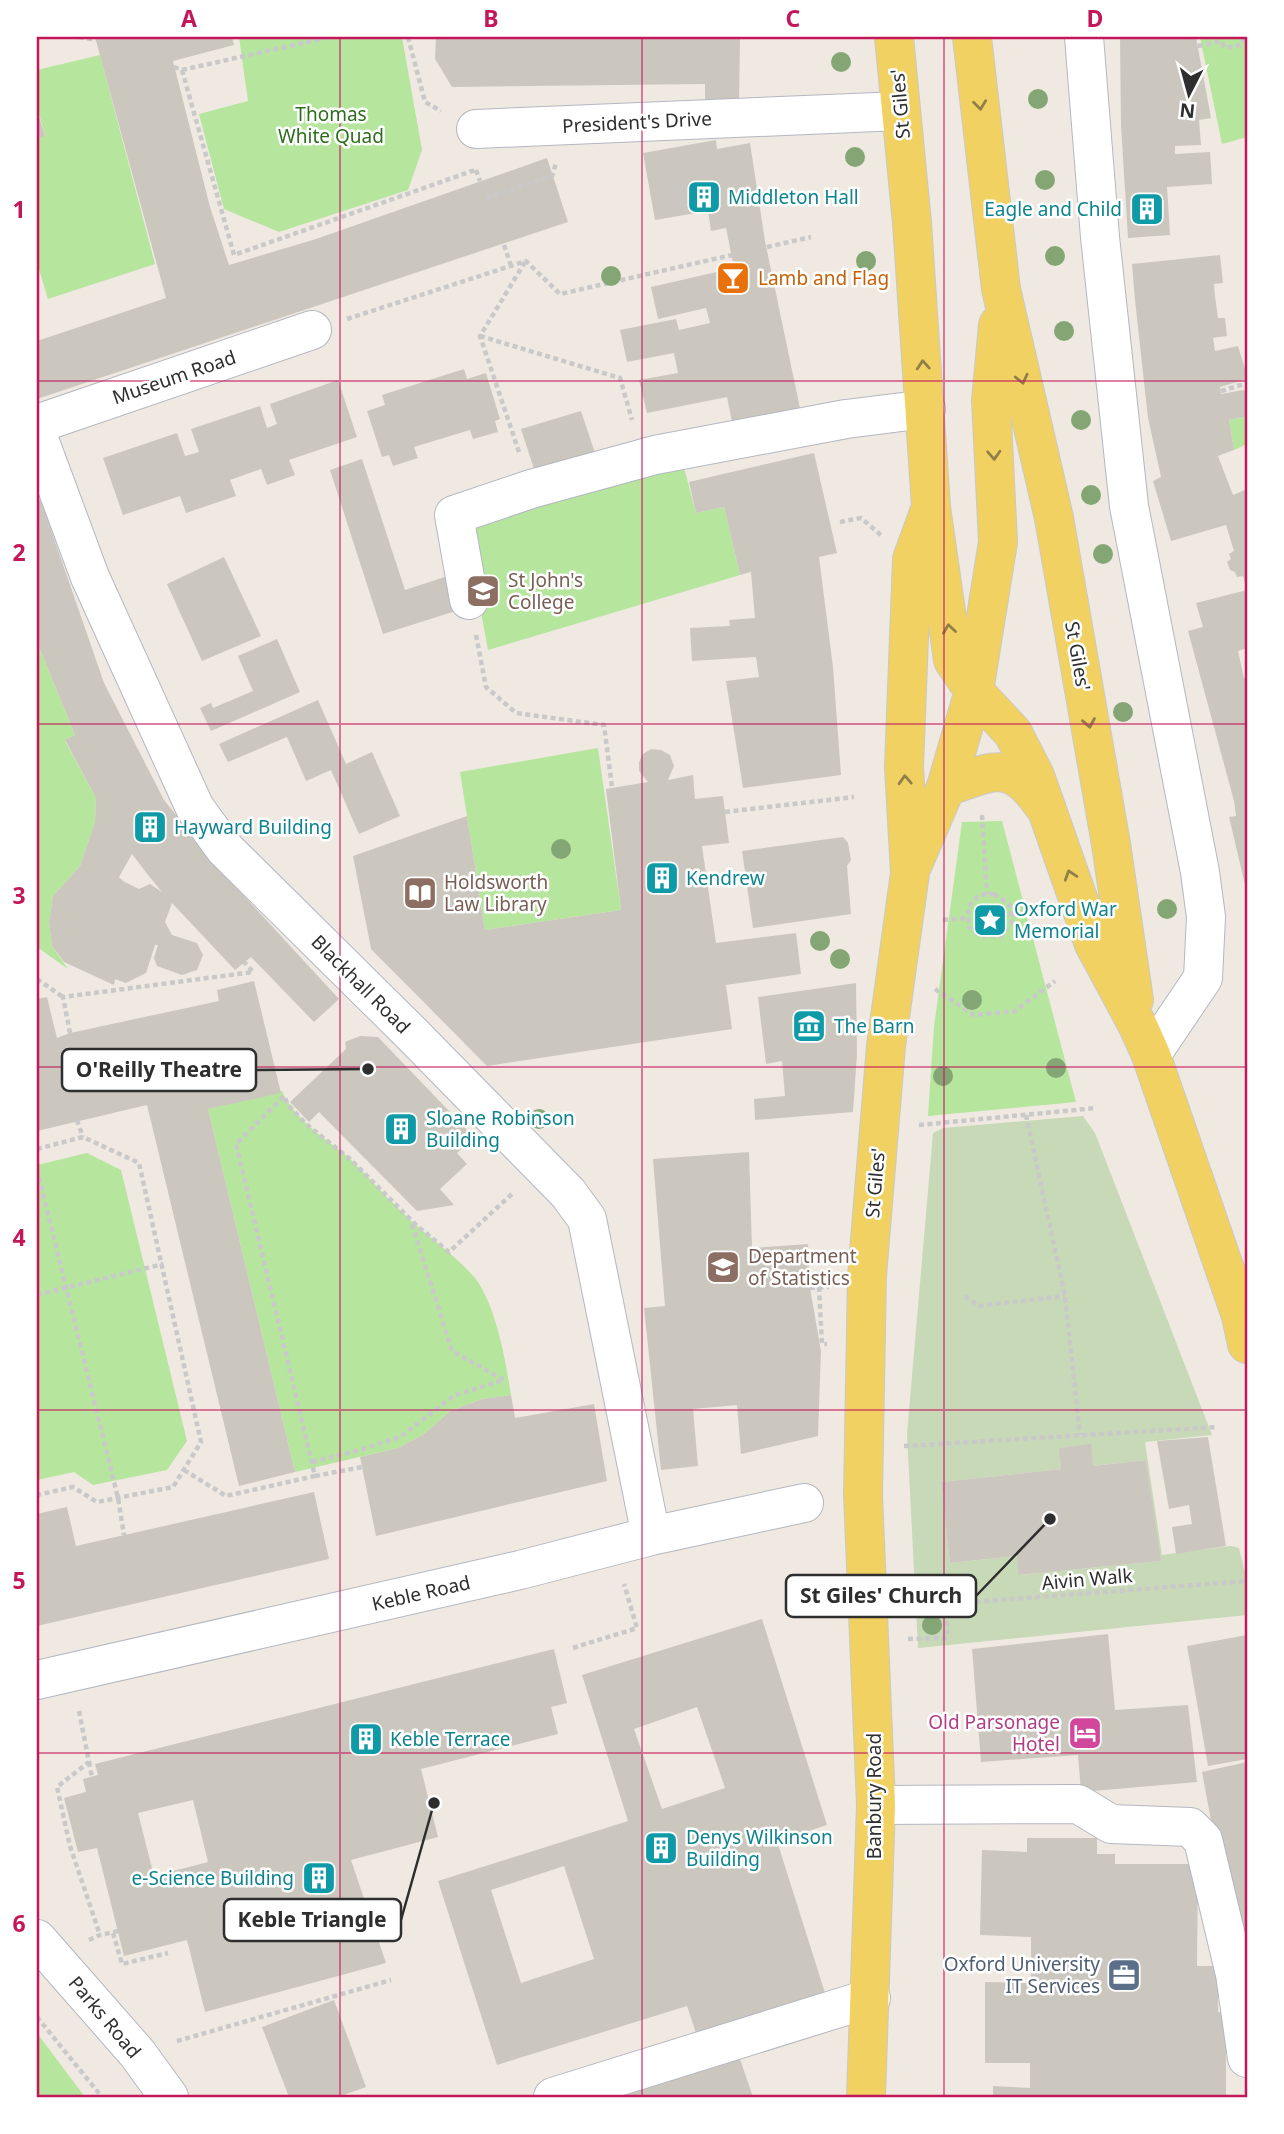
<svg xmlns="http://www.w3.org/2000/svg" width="1284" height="2134" font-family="'Noto Sans',sans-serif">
	<rect width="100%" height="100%" fill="#efe9e1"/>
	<path fill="#b6e59e" d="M239 37H402L422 150 408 190 279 232 224 209 199 114 248 101Z
		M1200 37H1247V137L1222 144Z
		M100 55 155 264 48 299 37 263V138L45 135 37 108V70Z
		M1247 416V444L1234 450 1229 420Z
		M682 460 696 513 724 507 740 575 488 650 467 537 482 520Z
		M37 642 75 735 65 741 96 798 95 822 80 866 53 896 49 922 52 946 68 969 37 947Z
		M598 748 621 910 485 930 460 772Z
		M1002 821 1076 1102 928 1116 934 1027 962 822Z
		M282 1091C296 1122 326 1138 350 1159 372 1180 392 1204 415 1224 435 1242 457 1257 475 1278 496 1305 506 1362 511 1395L482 1399 450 1411 424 1434 398 1448 295 1472 208 1109Z
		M87 1153 121 1170 187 1441 167 1470 93 1485 74 1472 37 1480V1165Z
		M37 2034 40 2037 85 2097H37Z"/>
	<path fill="#c8d9b8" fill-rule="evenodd" d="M1083 1116 1095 1133 1212 1435 1145 1442 1162 1555 1231 1546 1239 1548 1247 1581V1615L918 1648 907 1434 933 1133 943 1128ZM1090 1445 1093 1466 1146 1460 1160 1561 1019 1575 1017 1556 950 1563 941 1482 1061 1469 1060 1448Z"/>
	<path fill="#cbc7bf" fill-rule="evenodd" d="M95 37H232L234 45 173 61 210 207 229 265 316 239 547 158 568 222 37 399V341L166 298Z
		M436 37H740L739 102 705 101V84L452 87 435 59Z
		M1120 37H1196L1211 118 1199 120 1201 145 1175 146V154L1210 152 1212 184 1167 187 1170 235 1128 238 1121 126Z
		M37 110 45 136 37 138Z
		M716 140 717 149 750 143 765 241 801 413 733 427 727 397 647 413 639 380 678 373 674 353 627 362 620 330 676 319 679 330 710 323 706 308 658 319 651 287 734 268 726 228 711 231 708 211 655 220 643 153Z
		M1220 255 1223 283 1214 284 1215 296 1218 318H1225L1227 336 1213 338 1215 351 1238 346 1247 375V379L1220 387 1221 394 1243 390 1247 392V416L1229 420 1234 450 1218 456 1233 495 1247 489 1246 587 1243 576 1237 577 1235 572 1230 570 1227 562 1231 559 1229 554 1234 551 1226 525 1171 541 1153 481 1161 477 1148 418 1135 300 1132 264Z
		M464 369 467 379 486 373 500 419 495 421 498 432 473 439 470 430 414 447 418 458 393 466 389 455 382 457 367 411 385 405 382 395Z
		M338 380 357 437 289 460 295 475 267 485 261 469 230 480 236 496 186 513 180 496 123 515 103 458 177 433 185 456 199 452 191 429 260 406 267 428 277 424 270 404Z
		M581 411 596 456 536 475 521 429Z
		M814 453 837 553 819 557 833 667 841 775 743 788 726 681 759 677 756 657 692 661 690 628 730 626 729 620 755 618 751 572 740 575 724 507 696 513 689 482Z
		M362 459 405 590 451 575 462 609 383 634 330 470Z
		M37 499 41 501 104 683 164 800 222 872 339 999 314 1022 251 957 235 970 172 903 165 922 172 935 197 943 203 955 197 970 182 975 157 966 154 958 158 945H155L146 973 126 983 115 979 114 985 64 962 52 946 49 922 53 896 80 866 95 822 96 798 65 740 75 735 37 642ZM132 854 148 875 162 892 150 884 139 889 123 881 119 877Z
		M224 557 261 636 202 661 167 584Z
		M1247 590V648L1238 651 1244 678H1247L1246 889 1229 817 1236 816 1234 801 1188 631 1203 627 1196 603Z
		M277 639 300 692 211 731 200 708 211 703 213 708 253 691 238 656Z
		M318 700 346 764 372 752 400 816 359 834 331 770 306 781 287 737 228 762 219 744Z
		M651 749 661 750 670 755 674 766 668 780 693 775 695 799 723 796 729 843 702 846 716 943 796 933 801 974 726 985 732 1029 487 1066 371 949 353 856 467 816 485 930 621 910 606 789 648 782 639 771V762L643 754Z
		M843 837 848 843 851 860 847 866 851 914 753 928 742 851Z
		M254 981 281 1093 208 1109 295 1472 239 1486 147 1105 37 1131V999L47 997 57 1038 70 1033 219 1001 217 990Z
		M856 983 857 1054 853 1112 755 1120 754 1099 785 1096 782 1061 766 1064 758 997Z
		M360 1036 378 1037 474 1137 457 1153 467 1164 440 1189 454 1205 417 1211 319 1112 309 1122 290 1102 346 1049 345 1042Z
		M749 1152 752 1248 808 1244 810 1288 821 1351 818 1436 741 1454 737 1405 693 1409 698 1466 661 1470 644 1308 665 1306 653 1159Z
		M511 1395 515 1418 594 1404 607 1481 376 1536 360 1457 398 1448 424 1434 450 1411 482 1399Z
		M1208 1437 1226 1546 1176 1554 1172 1527 1192 1524 1189 1505 1169 1509 1157 1441Z
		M1091 1444 1093 1466 1146 1460 1161 1561 1018 1575 1017 1556 950 1563 941 1482 1061 1469 1059 1448Z
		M314 1492 329 1559 37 1626V1514L67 1507 76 1546Z
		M762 1619 827 1825 777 1841 825 1993 696 2033 687 2006 497 2065 438 1881 628 1821 582 1675ZM697 1707 725 1788 662 1809 634 1729ZM564 1866 594 1959 521 1983 491 1890Z
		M1108 1634 1115 1710 1188 1705 1197 1782 1081 1792 1078 1755 981 1762 972 1649Z
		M1247 1635V1759L1208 1766 1187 1646Z
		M554 1649 567 1703 551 1707 558 1734 421 1769 438 1837 351 1860 386 1963 205 2012 187 1940 124 1956 97 1848 78 1852 64 1798 86 1792 83 1779 98 1775 95 1764ZM193 1800 208 1862 154 1876 138 1813Z
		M1247 1762V1948L1235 1950 1202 1772Z
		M1027 1838H1097V1854H1115V1864H1198L1197 1966H1218V2012H1226V2097H993V2086L1030 2088V2063H985V1982L1031 1983V1937L980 1935 982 1850 1027 1852Z
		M334 2000 366 2087 338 2097H289L262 2027Z
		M739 2056 753 2097H617Z"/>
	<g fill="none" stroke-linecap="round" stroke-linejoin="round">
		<g stroke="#b4b7c1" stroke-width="40">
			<path id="minor" d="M1084 37 1100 237 1129 506 1200 872 1206 917 1203 978 1151 1055
				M476 129 900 111
				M37 424 312 330
				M37 434 90 577 195 808 225 849 412 1034 568 1193 587 1219 651 1536
				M469 600 454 515 531 489 655 455 846 419 926 409
				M37 1680 520 1570 651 1536 804 1503
				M876 1805 1078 1804 1111 1824 1190 1827 1203 1840 1235 1974 1247 2058
				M37 1939 137 2053 169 2097
				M553 2097 871 1998"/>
		</g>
		<g stroke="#c9c9c9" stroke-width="40">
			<path id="major" d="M894 37 912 223 931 507 953 660 974 691 1013 733 1035 776 1094 944 1138 1026 1151 1055 1241 1316 1247 1344
				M972 37 1001 289 1054 518 1111 844 1134 1000
				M946 787C993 771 1010 758 1043 805
				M913 864 946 787 974 691 998 542 991 400 998 325
				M866 2097 876 1805 863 1494 867 1276 886 1046 910 873 904 767 912 559 931 507"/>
		</g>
		<path stroke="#c9c9c9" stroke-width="4.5" stroke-dasharray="5 3.5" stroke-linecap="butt" d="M79 37 96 40
			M408 37 425 102 441 111
			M1198 46 1221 41 1225 48 1241 45 1245 37
			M174 67 182 70 234 255 475 170
			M182 70 330 37
			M476 170 480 181
			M486 198 552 176 556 163
			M504 245 511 266
			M767 247 811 237
			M347 319 526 261 560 294 732 255
			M480 336 620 378 632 420
			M1221 391 1247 383
			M519 452 480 336 525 262
			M840 522 861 518 881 535
			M476 635 486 687 516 713 604 725 612 787
			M725 812 854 797
			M982 815 987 894
			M994 894 1009 904 1012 921 1001 936H980L969 927 968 907 979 895Z
			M1011 915 1037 912
			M943 920 969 918
			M37 979 63 997
			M935 989 974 1015 1015 1011 1055 981
			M70 1033 63 997 253 972 244 962
			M1026 1115 1065 1296 1080 1435
			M77 1120 83 1137
			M919 1125 1096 1108
			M37 1149 83 1137 139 1163 201 1442 173 1487 97 1502 73 1487 37 1495
			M37 1169 118 1498 124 1535
			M819 1287 822 1344H827
			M810 1288 829 1287
			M37 1295 163 1264
			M965 1296 979 1306 1065 1296
			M904 1446 1218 1427
			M312 1462 360 1450 400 1437 455 1395 504 1380 452 1351 411 1221
			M184 1470 226 1496 315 1476 236 1144 284 1096 288 1105 306 1124 350 1159 416 1225 449 1252 513 1193
			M315 1476 362 1467
			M908 1607 1247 1581
			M908 1639 947 1638 946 1604
			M573 1648 637 1628 624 1584
			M79 1711 89 1762 57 1787 70 1846 100 1935
			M89 1762 92 1777
			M113 1933 122 1964 168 1953
			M89 1940 100 1935 118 1931
			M37 2017 102 2097
			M177 2041 391 1980"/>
		<use href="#minor" stroke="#fff" stroke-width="38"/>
		<use href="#major" stroke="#f2d163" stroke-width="38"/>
	</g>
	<g fill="#84a574">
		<circle cx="841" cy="62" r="10"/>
		<circle cx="1038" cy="99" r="10"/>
		<circle cx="855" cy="157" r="10"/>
		<circle cx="1045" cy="180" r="10"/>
		<circle cx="1055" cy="256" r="10"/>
		<circle cx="866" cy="261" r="10"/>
		<circle cx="611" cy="276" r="10"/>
		<circle cx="1064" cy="331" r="10"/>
		<circle cx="1081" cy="420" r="10"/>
		<circle cx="1091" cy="495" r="10"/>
		<circle cx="1103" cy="554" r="10"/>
		<circle cx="1123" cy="712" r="10"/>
		<circle cx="561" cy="849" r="10"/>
		<circle cx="1167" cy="909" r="10"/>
		<circle cx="820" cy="941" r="10"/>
		<circle cx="840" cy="959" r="10"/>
		<circle cx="972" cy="1000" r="10"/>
		<circle cx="1056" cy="1068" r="10"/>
		<circle cx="943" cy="1076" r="10"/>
		<circle cx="539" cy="1119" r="10"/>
		<circle cx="932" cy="1625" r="10"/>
	</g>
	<defs><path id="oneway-chevron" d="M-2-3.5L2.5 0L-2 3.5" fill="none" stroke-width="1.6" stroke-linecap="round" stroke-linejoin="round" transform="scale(1.75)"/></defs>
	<g stroke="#908048">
		<use href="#oneway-chevron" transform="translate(980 105) rotate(83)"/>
		<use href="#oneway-chevron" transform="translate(923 365) rotate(-94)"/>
		<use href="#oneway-chevron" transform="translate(1022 379) rotate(77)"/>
		<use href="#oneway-chevron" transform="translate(994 455) rotate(87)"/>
		<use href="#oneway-chevron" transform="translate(949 629) rotate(-98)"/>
		<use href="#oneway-chevron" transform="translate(1089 723) rotate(80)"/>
		<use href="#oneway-chevron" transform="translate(905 780) rotate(-93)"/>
		<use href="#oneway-chevron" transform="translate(1070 875) rotate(-108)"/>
	</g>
	<path fill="none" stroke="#c2185b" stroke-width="2" stroke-opacity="0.55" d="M340 37V2097M642 37V2097M944 37V2097M37 381H1247M37 724H1247M37 1067H1247M37 1410H1247M37 1753H1247"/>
	<defs>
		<g id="building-square" transform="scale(1.75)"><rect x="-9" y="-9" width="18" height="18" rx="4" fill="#0f9aa8" stroke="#fff"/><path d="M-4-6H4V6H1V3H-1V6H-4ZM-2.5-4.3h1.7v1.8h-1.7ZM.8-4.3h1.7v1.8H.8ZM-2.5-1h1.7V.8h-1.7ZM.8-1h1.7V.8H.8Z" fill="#fff"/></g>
		<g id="bar-square" transform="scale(1.75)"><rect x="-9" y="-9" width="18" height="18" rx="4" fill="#e8710a" stroke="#fff"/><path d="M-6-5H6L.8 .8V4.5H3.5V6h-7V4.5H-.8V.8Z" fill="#fff"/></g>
		<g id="university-square" transform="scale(1.75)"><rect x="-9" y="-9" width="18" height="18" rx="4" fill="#8d6e63" stroke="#fff"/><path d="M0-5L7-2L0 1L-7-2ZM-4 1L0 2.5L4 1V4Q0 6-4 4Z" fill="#fff"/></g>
		<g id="library-square" transform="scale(1.75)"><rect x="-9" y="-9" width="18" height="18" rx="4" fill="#8d6e63" stroke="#fff"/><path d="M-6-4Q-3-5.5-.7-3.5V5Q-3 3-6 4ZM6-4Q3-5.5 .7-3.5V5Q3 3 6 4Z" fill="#fff"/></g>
		<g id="sight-square" transform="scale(1.75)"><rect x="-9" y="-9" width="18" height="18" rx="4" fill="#0f9aa8" stroke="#fff"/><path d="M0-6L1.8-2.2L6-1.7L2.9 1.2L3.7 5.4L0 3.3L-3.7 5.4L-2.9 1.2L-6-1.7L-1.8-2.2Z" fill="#fff"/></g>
		<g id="museum-square" transform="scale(1.75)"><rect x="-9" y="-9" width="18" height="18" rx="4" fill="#0f9aa8" stroke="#fff"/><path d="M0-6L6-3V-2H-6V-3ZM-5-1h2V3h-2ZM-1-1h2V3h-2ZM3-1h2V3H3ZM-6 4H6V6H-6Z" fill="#fff"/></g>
		<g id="hotel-square" transform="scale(1.75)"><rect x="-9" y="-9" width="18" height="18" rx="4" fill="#d1479c" stroke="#fff"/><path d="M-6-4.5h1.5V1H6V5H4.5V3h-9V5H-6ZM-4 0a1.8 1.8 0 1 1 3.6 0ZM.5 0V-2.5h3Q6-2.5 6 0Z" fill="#fff"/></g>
		<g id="office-square" transform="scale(1.75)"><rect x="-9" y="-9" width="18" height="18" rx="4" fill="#5c6f8a" stroke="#fff"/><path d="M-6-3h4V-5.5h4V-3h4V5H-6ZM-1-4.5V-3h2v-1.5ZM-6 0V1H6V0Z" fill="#fff"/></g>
	</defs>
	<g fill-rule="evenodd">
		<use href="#building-square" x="704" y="197"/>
		<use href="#building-square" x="1147" y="209"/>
		<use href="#bar-square" x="733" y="278"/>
		<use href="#university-square" x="483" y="591"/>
		<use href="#building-square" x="150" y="827"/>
		<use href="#building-square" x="662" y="878"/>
		<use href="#library-square" x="420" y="893"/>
		<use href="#sight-square" x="990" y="920"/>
		<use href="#museum-square" x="809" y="1026"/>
		<use href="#building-square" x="401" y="1129"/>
		<use href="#university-square" x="723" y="1267"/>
		<use href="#hotel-square" x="1085" y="1733"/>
		<use href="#building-square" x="366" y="1739"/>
		<use href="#building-square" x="661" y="1848"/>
		<use href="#building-square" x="319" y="1878"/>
		<use href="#office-square" x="1124" y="1975"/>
	</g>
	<g text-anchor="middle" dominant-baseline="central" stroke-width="5" stroke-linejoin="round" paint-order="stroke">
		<g font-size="19" fill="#2e2e2e" stroke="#fff">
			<text transform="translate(900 104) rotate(-95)">St Giles'</text>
			<text transform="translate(637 122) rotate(-3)">President's Drive</text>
			<text transform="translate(174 377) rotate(-19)">Museum Road</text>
			<text transform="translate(1078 656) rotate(80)">St Giles'</text>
			<text transform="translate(361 984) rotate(45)">Blackhall Road</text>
			<text transform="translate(875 1183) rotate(-85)">St Giles'</text>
			<text transform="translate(1087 1579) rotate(-5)">Aivin Walk</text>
			<text transform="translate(421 1593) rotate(-13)">Keble Road</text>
			<text transform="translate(874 1796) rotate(-90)">Banbury Road</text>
			<text transform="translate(105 2017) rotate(50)">Parks Road</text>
		</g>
		<g font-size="19" fill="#2c6e1b" stroke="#fff">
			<text x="331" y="114">Thomas<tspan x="331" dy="22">White Quad</tspan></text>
		</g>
		<g font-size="19" fill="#0d838f" stroke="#fff" text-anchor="start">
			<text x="728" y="197">Middleton Hall</text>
			<text x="1122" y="209" text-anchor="end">Eagle and Child</text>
			<text x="174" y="827">Hayward Building</text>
			<text x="686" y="878">Kendrew</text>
			<text x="1014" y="909">Oxford War<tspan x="1014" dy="22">Memorial</tspan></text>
			<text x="834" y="1026">The Barn</text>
			<text x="426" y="1118">Sloane Robinson<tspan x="426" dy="22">Building</tspan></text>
			<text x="390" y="1739">Keble Terrace</text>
			<text x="686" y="1837">Denys Wilkinson<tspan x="686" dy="22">Building</tspan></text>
			<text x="294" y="1878" text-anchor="end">e-Science Building</text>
		</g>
		<g font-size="19" fill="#c56008" stroke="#fff" text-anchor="start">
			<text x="758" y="278">Lamb and Flag</text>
		</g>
		<g font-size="19" fill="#785e54" stroke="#fff" text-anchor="start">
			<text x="508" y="580">St John's<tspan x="508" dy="22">College</tspan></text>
			<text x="444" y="882">Holdsworth<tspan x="444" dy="22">Law Library</tspan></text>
			<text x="748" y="1256">Department<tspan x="748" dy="22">of Statistics</tspan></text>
		</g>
		<g font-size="19" fill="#b23c85" stroke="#fff" text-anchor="end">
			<text x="1060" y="1722">Old Parsonage<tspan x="1060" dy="22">Hotel</tspan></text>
		</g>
		<g font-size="19" fill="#4e5e75" stroke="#fff" text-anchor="end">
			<text x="1100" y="1964">Oxford University<tspan x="1100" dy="22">IT Services</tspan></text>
		</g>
	</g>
	<path fill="none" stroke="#2e2e2e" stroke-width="2.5" d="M368 1069L256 1070M1050 1519L976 1596M434 1803L401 1920"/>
	<g fill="#2e2e2e" stroke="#fff" stroke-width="2.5">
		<circle cx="368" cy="1069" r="7"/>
		<circle cx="1050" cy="1519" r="7"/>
		<circle cx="434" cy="1803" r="7"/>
	</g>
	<g fill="#fff" stroke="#2e2e2e" stroke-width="2.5">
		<rect x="62" y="1049" width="194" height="42" rx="7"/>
		<rect x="786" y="1575" width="190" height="42" rx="7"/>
		<rect x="224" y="1899" width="177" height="42" rx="7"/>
	</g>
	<g font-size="21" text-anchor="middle" font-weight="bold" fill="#2e2e2e">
		<text x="159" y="1077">O'Reilly Theatre</text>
		<text x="881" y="1603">St Giles' Church</text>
		<text x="312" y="1927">Keble Triangle</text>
	</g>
	<rect width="1284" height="2134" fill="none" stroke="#ffffff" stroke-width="77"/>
	<g transform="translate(1189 94) rotate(186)" stroke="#ffffff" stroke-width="5" paint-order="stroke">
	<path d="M0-5L12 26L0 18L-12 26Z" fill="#2e2e2e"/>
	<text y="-10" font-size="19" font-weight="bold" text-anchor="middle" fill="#2e2e2e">N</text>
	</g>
	<rect x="38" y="38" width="1208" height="2058" fill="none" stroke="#c2185b" stroke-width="2.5"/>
	<g font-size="23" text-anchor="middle" font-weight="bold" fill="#c2185b">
		<text x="189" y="27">A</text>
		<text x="491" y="27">B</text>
		<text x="793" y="27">C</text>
		<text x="1095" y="27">D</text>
		<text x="19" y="218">1</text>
		<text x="19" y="561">2</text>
		<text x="19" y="904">3</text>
		<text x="19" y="1246">4</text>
		<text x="19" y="1589">5</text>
		<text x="19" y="1932">6</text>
	</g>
</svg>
